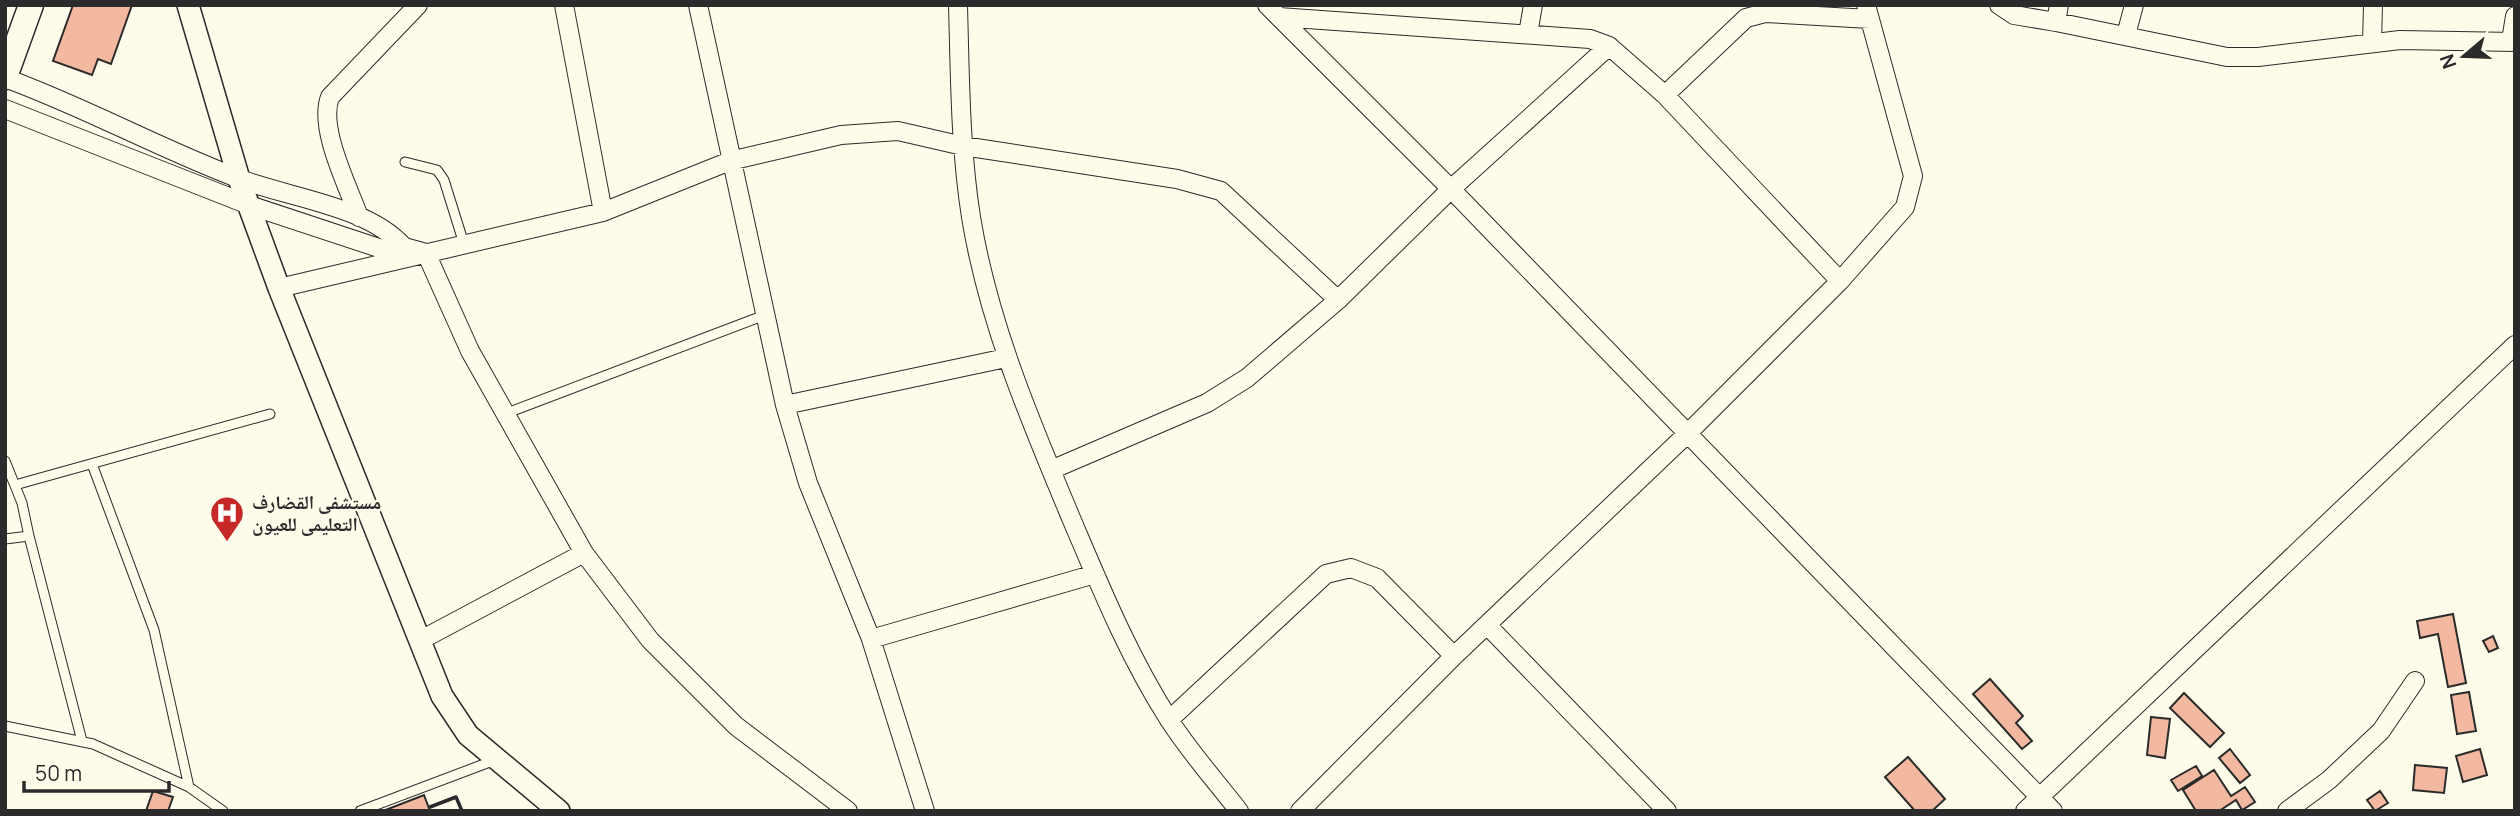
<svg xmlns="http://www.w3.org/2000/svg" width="2520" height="816" font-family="Manrope,'Noto Naskh Arabic',sans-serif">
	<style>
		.building { fill: #f2b8a0; stroke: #2b2b2b; stroke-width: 2 }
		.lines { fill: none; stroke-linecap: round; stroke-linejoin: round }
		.service-casing { stroke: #2b2b2b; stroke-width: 11 }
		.minor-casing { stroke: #2b2b2b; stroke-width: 20 }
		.tertiary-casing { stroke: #2b2b2b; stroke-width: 24 }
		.secondary-casing { stroke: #2b2b2b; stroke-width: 27 }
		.service { stroke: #fdfbea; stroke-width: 9 }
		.minor { stroke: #fdfbea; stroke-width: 18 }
		.tertiary { stroke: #fdfbea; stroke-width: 21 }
		.secondary { stroke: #fdfbea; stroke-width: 24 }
		.wall { stroke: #2b2b2b; stroke-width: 3.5 }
		.labels { text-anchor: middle; stroke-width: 5; stroke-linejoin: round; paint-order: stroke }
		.poi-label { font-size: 19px; font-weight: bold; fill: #2b2b2b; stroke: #fdfbea; text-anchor: start }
	</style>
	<rect width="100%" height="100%" fill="#fdfbea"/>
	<path class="building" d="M 73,5 L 132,5 L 111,64 L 98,59 L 92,75 L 53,61 Z
		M 2453,614 L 2466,683 L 2448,687 L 2438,634 L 2420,638 L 2417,621 Z
		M 2493,636 L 2498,648 L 2489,652 L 2483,641 Z
		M 1990,679 L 2023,716 L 2016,723 L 2032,741 L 2022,749 L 1973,694 Z
		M 2469,692 L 2476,731 L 2457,734 L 2451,695 Z
		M 2184,693 L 2224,733 L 2210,747 L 2170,708 Z
		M 2151,717 L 2170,719 L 2165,758 L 2147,755 Z
		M 2230,749 L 2250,775 L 2240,783 L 2219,758 Z
		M 2480,749 L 2487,775 L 2463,782 L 2456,756 Z
		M 1908,757 L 1945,799 L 1932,811 L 1915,811 L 1885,777 Z
		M 2415,765 L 2447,768 L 2444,793 L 2413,790 Z
		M 2196,766 L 2202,776 L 2178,791 L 2171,780 Z
		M 2214,770 L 2231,796 L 2245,787 L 2255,802 L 2242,810 L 2236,800 L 2219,811 L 2196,811 L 2183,790 Z
		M 153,791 L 173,797 L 168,811 L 146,811 Z
		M 2380,791 L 2388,803 L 2375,811 L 2367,800 Z
		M 424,795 L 430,811 L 383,811 Z"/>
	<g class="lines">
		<g class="service-casing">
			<path id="service" d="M 405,162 L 437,170 L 444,180 L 464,244
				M 507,413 L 765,315
				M 5,461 L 22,503 L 29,536
				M 92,464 L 154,630 L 189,787
				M 15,485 L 270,414
				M 5,539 L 29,536 L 82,741
				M 5,726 L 93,744 L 189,787 L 223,811
				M 360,811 L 495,760"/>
		</g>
		<g class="minor-casing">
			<path id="minor" d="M 564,5 L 603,212
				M 698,5 L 785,405 L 808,483 L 871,639 L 925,811
				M 958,5 C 960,76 960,147 971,217 C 988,322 1030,420 1071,518 C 1100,586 1128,655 1168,718 C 1188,750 1215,780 1239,811
				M 1267,5 L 1451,189 L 2053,811
				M 1999,5 L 2014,15 L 2056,22
				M 2059,5 L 2056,22 L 2227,57 L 2258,57 L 2400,40 L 2515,42
				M 1279,17 L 1590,39 L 1609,46
				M 1528,34 L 1533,5
				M 2126,35 L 2134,5
				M 2511,41 L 2515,16
				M 2372,43 L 2373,5
				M 5,78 C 85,107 160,149 240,179 C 290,198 368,206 404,247
				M 1665,95 L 1746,18 L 1765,13 L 1870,19
				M 5,109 L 249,205 L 385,250 L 404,247 L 426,253 L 470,351 L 584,553 L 650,640 L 736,726 L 848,811
				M 359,217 C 348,186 318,128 330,97 L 418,5
				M 279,288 L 603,212 L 730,161 L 841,135 L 898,131 L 963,146 L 1177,179 L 1221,191 L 1338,300
				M 785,405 L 1006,358
				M 1051,470 L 1207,403 L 1247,378 L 1338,300 L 1451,189 L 1609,46 L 1665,95 L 1840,281
				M 1487,625 L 1667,811
				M 871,639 L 1095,574
				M 419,641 L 584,553
				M 1169,720 L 1326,574 L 1351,568 L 1377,578 L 1454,656
				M 1300,811 L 1454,656 L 1687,434 L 1840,281 L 1905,207 L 1913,176 L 1866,5
				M 2025,811 L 2515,345
				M 2287,811 L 2329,780 L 2381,731 L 2415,681"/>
		</g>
		<g class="tertiary-casing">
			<path id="tertiary" d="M 188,5 L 239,179 L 279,288 L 442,696 L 468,735 L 559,811"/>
		</g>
		<g class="secondary-casing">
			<path id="secondary" d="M 5,77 L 31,5"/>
		</g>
		<use href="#service" class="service"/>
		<use href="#minor" class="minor"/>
		<use href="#tertiary" class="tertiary"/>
		<use href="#secondary" class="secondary"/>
		<path class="wall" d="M 430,807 L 456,797 L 462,811"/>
	</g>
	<defs>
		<g id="hospital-pin" transform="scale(1.75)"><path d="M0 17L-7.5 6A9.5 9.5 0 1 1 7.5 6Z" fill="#c62828" stroke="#fdfbea"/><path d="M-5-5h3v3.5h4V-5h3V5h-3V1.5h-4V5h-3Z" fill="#fff"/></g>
	</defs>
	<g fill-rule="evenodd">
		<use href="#hospital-pin" x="227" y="513"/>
	</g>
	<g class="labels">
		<g class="poi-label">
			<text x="252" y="509">مستشفى القضارف<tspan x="252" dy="22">التعليمى للعيون</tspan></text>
		</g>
	</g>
	<rect width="2520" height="816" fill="none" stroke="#2b2b2b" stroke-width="14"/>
	<g transform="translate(2464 56) rotate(251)" stroke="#fdfbea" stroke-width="5" paint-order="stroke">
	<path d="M0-5L12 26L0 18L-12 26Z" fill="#2b2b2b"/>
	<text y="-10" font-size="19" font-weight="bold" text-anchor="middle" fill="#2b2b2b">N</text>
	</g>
	<path d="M24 781v10h145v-10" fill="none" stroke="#2b2b2b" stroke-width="3.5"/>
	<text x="35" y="781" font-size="21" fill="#2b2b2b" stroke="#fdfbea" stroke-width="5" paint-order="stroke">50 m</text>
</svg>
